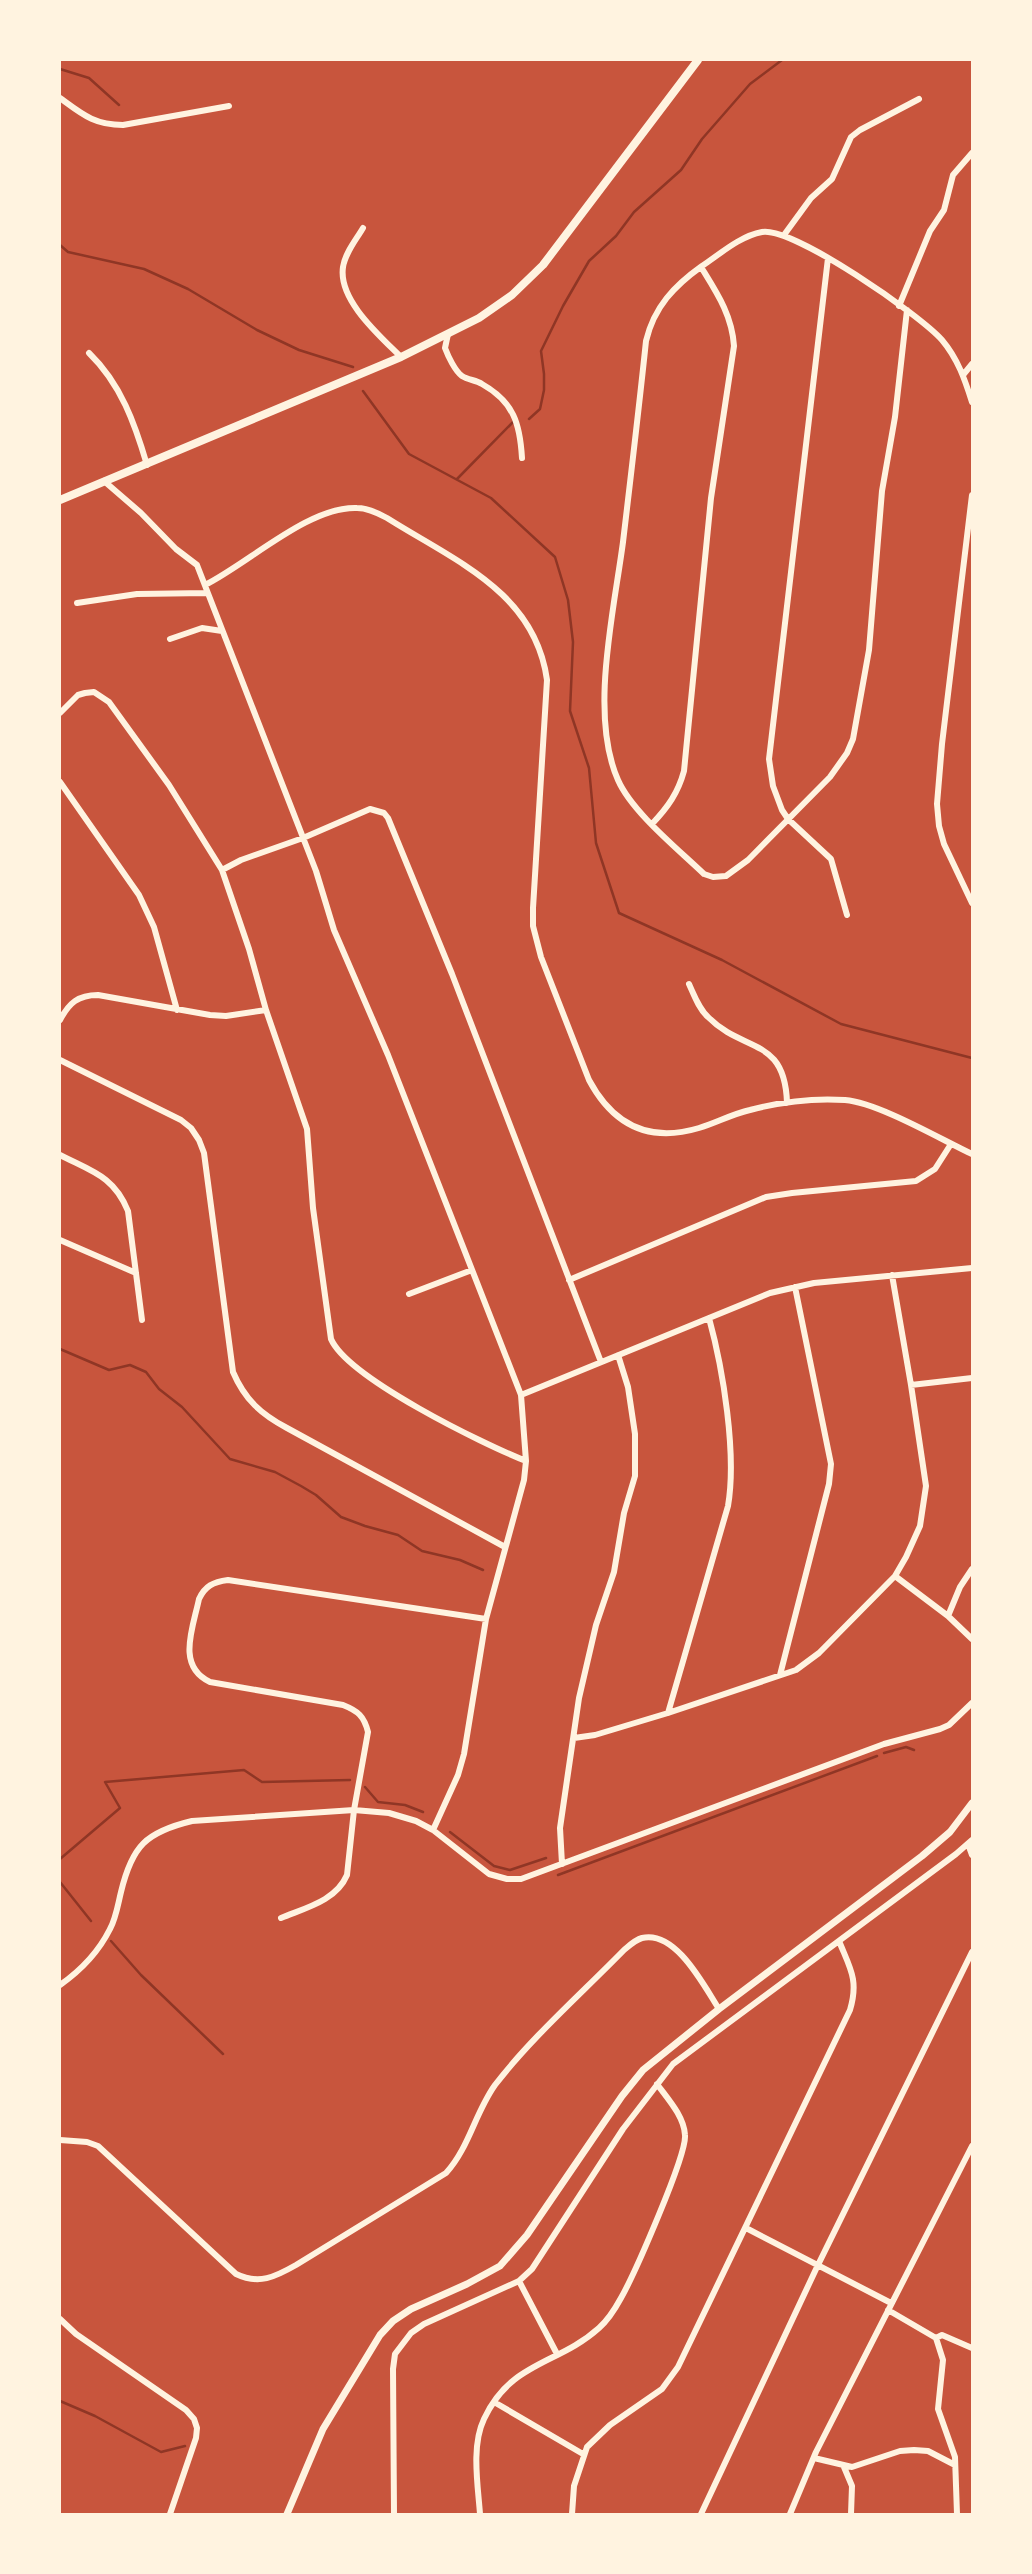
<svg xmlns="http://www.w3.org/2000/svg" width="1032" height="2574" font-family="Raleway,sans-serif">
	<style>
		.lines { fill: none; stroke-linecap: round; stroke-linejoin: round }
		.stream { stroke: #8f3625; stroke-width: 2.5 }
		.minor { stroke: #fff3e0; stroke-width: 6 }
		.tertiary { stroke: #fff3e0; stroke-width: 7 }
		.secondary { stroke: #fff3e0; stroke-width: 8 }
	</style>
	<rect width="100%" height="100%" fill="#c8553d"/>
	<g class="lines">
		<path class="stream" d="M 60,69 L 89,78 L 119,105
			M 60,245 L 68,252 L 144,269 L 188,289 L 257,330 L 299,350 L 353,367
			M 363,391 L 409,454 L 491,498 L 555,557 L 568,600 L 573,642 L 570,711 L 589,768 L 596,843 L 619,913 L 722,960 L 841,1024 L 972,1058
			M 529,419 L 540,409 L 544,390 L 544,374 L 541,351 L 563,306 L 589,261 L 616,236 L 634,212 L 681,170 L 702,139 L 750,84 L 782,60
			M 457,479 L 514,421
			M 60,1349 L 109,1370 L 130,1365 L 146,1372 L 159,1389 L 182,1407 L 230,1459 L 275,1472 L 301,1486 L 316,1495 L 341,1517 L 365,1526 L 398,1535 L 422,1551 L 460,1560 L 483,1570
			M 884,1753 L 906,1747 L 914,1750
			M 365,1787 L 378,1802 L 405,1805 L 423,1812
			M 450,1832 L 494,1866 L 510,1870 L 546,1858
			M 60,1859 L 120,1808 L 105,1782 L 244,1770 L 262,1782 L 350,1780
			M 558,1875 L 877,1756
			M 60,1882 L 91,1921
			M 111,1941 L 141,1975 L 223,2054
			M 60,2401 L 95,2416 L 161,2452 L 185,2446"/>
		<path class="minor" d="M 60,98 C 82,114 94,125 123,125 L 229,106
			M 363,228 C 356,240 345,253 343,267 C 338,300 380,336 401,357
			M 784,235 L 811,198 L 832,179 L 851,137 L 860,130 L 919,99
			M 828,258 L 769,759 L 773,786 L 782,810 L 788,819 L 831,859 L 847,915
			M 899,306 L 930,231 L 944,210 L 953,175 L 972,153
			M 907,310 L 895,417 L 882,491 L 869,650 L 853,739 L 847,753 L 830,777 L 748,860 L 726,876 L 713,877 L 704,874 C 678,849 632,812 618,780 C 589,715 614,611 623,542 C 631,475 639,408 646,341 C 654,307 674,286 702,266 C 720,254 740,236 762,232 C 794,227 920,315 942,340 C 958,359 965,380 972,402
			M 448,334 L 445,348 C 448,356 455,371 462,376 C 468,380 476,380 482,384 C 514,402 520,424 522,458
			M 89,353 C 121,384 135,424 147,465
			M 963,375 L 972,364
			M 104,481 L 141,513 L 176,549 L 197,565 L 316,871 L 334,930 L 388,1055 L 521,1395 L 526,1461 L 524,1480 L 486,1619 L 464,1754 L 458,1775 L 433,1830
			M 972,495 L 942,744 L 937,804 L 939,826 L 944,844 L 972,903
			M 205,585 C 249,563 309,506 357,508 C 368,508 378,513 387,518 C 455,561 535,592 547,680 L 533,908 L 533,926 L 541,957 L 589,1080 C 613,1125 649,1143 699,1128 C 716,1123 732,1114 750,1110 C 780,1102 814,1098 845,1100 C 879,1103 940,1139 972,1154
			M 77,603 L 137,594 L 207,593
			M 170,639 L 202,628 L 222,631
			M 60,713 L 78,695 L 85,693 L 94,692 L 109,702 L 169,785 L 222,870 L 249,949 L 266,1010 L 307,1129 L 313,1208 L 331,1339 C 348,1378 483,1444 526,1461
			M 60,782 L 139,895 L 154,927 L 177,1010
			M 652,824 C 668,807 678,793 684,771 L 711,498 L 734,346 C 732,315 717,293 701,267
			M 222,870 L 241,860 L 303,838 L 370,809 L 384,813 L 388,818 L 452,974 L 601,1362
			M 689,984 C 694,995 699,1009 708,1017 C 743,1053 785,1036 787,1103
			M 60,1020 C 69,1003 78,995 98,995 L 210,1015 L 226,1016 L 266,1010
			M 60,1060 L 181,1120 L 191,1128 L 199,1140 L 204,1153 L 233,1372 C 245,1400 261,1414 287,1428 L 505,1547
			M 60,1155 C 91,1171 114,1176 128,1211 L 142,1320
			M 60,1240 L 136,1273
			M 569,1280 L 766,1197 L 792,1193 L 916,1181 L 935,1169 L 951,1144
			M 409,1294 L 472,1270
			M 911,1385 L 972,1378
			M 521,1395 L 770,1293 L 814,1283 L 972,1268
			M 895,1576 L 948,1616 L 972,1639
			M 948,1616 L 960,1587 L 972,1569
			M 780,1675 L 829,1484 L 831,1464 L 795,1287
			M 668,1713 L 728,1506 C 737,1454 723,1369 709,1318
			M 574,1738 L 595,1735 L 668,1713 L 796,1670 L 819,1653 L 895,1576 L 906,1557 L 920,1526 L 926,1486 L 911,1385 L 892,1275
			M 968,1844 L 972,1855
			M 562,1864 L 560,1828 L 579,1698 L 596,1625 L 614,1572 L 624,1513 L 635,1476 L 635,1434 L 628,1387 L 618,1355
			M 281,1918 C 305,1908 336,1901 347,1875 L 354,1810 L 368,1732 C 364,1716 358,1711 343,1705 L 210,1682 C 176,1666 193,1628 199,1599 C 205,1586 213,1582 228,1580 L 486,1619
			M 60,1985 C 80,1971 99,1951 110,1929 C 116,1918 118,1904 121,1892 C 132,1846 146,1832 192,1821 L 354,1810 L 389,1813 L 416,1821 L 433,1830 L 489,1874 L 507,1879 L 521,1879 L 884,1744 L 940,1729 L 949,1725 L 972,1703
			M 60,2140 L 87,2142 L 98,2146 L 236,2274 C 259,2285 275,2277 296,2265 L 446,2173 C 469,2148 475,2113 495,2085 C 531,2038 582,1993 624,1950 C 630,1945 635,1940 642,1938 C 676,1930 704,1986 719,2009
			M 746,2228 L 891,2303
			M 519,2281 L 557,2354
			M 888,2310 L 936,2338 L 942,2335 L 972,2348
			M 60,2319 L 76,2334 L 186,2410 L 194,2419 L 197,2428 L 196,2438 L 170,2514
			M 936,2338 L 943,2360 L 938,2409 L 955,2457 L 957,2514
			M 494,2402 L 583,2454
			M 814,2458 L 852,2467 L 900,2451 L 914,2450 L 928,2451 L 955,2465
			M 844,2467 L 852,2486 L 851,2514
			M 394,2514 L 393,2369 L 395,2354 L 411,2333 L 424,2324 L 519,2281 L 532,2269 L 623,2129 L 673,2064 L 956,1854 L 972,1840
			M 480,2514 C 478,2486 471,2446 484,2419 C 511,2361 558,2365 599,2328 C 608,2320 615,2309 621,2298 C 634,2275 687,2155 685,2135 C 684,2116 667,2098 657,2084
			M 572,2514 L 574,2486 L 587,2447 L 610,2425 L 662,2389 L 678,2367 L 850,2010 C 859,1980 850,1968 839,1941
			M 701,2514 L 817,2267 L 972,1952
			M 790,2514 L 816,2452 L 972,2146"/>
		<path class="tertiary" d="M 287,2514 L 323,2429 L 380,2335 L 393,2321 L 411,2309 L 467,2284 L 500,2266 L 527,2235 L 622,2096 L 643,2070 L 719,2009 L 922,1856 L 950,1832 L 972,1803"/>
		<path class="secondary" d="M 60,500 L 401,357 L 479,318 L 512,295 L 543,265 L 698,60"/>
	</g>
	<rect width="1032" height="2574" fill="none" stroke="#fff3e0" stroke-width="122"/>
</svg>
